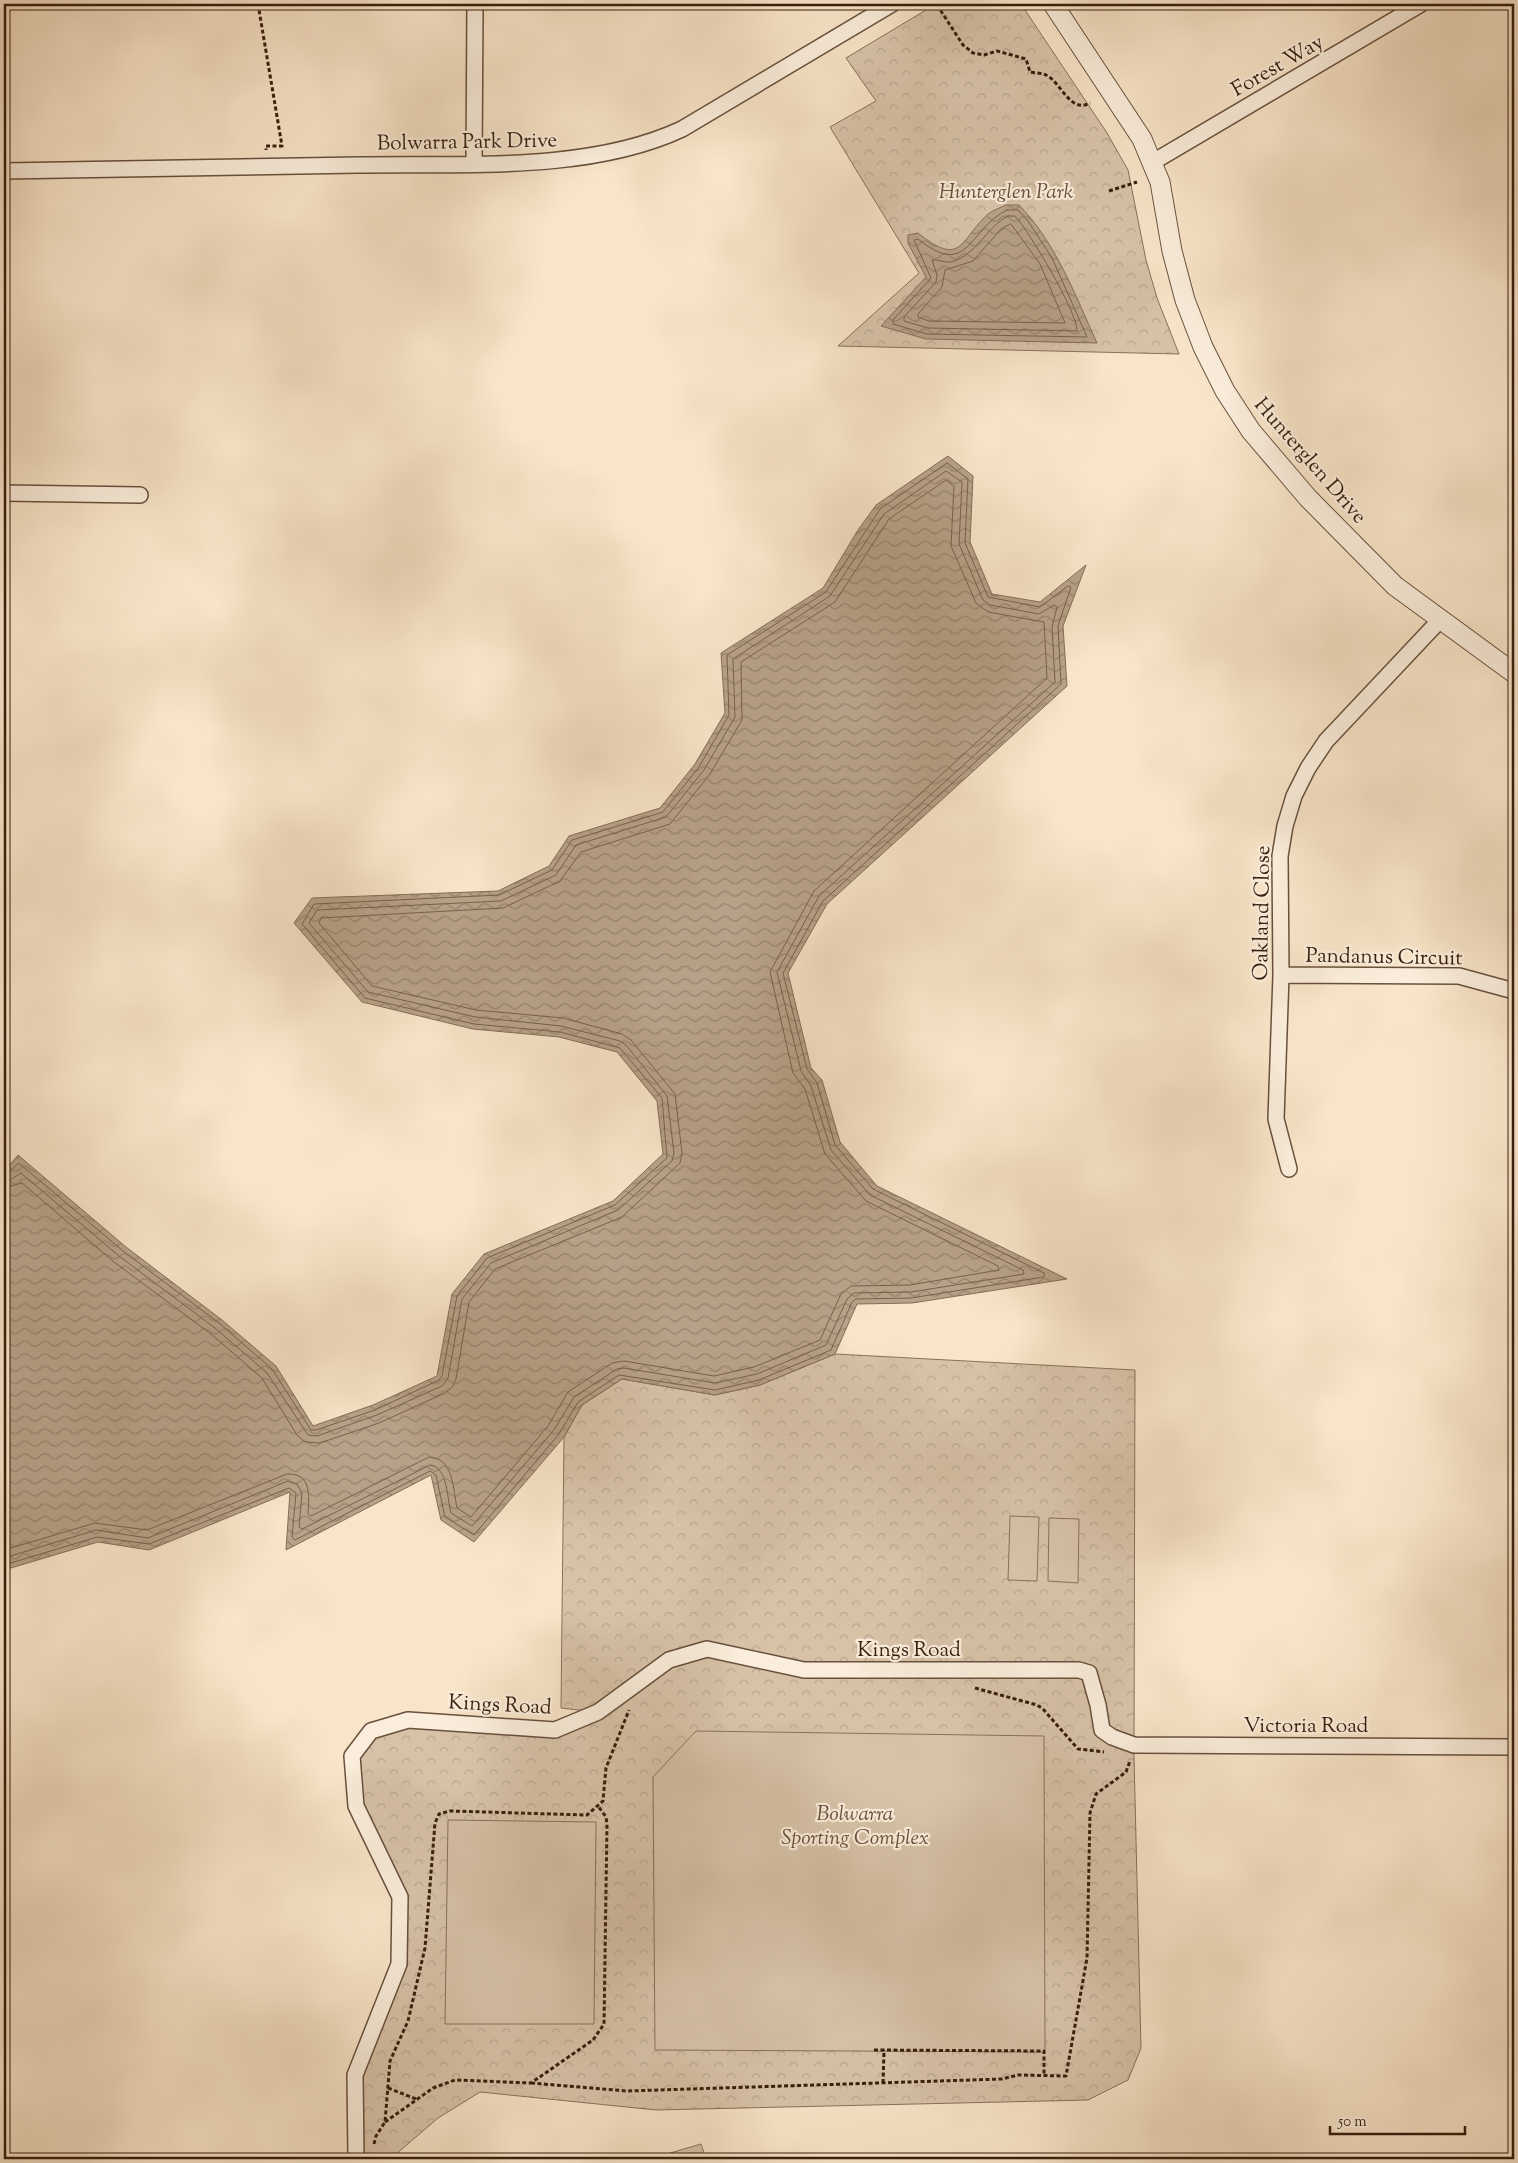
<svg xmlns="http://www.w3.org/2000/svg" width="1518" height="2163" font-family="'Sorts Mill Goudy',serif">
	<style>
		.park { fill: url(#park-crowns); stroke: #88705a }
		.pitch { fill: #d7c2a8; stroke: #88705a }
		.water { fill: url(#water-waves); stroke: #846d57 }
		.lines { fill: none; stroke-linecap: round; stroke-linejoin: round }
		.shore { stroke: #78604a; stroke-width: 1 }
		.minor-casing { stroke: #68503c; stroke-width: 18 }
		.tertiary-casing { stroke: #68503c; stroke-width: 21 }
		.path { stroke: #381e0d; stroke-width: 3; stroke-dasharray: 4 2.5; stroke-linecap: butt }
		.minor { stroke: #faeddb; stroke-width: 15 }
		.tertiary { stroke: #faeddb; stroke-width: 19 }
		.labels { text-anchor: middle; stroke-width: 4.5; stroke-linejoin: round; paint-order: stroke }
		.street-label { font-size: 21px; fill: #381e0d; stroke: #faeddb }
		.park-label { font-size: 21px; font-style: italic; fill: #684f3c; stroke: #faeddb }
	</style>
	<defs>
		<pattern id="park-crowns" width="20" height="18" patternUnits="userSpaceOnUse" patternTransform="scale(1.25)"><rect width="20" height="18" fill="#d7c2a8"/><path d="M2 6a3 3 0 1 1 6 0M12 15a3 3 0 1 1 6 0" fill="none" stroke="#b9a68f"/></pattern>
		<pattern id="water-waves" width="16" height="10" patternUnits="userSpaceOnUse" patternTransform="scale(1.25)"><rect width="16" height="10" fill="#b7a188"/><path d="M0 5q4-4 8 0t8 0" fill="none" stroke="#96836e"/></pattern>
	</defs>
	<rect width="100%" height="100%" fill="#f8e4c8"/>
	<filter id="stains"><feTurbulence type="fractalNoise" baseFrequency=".004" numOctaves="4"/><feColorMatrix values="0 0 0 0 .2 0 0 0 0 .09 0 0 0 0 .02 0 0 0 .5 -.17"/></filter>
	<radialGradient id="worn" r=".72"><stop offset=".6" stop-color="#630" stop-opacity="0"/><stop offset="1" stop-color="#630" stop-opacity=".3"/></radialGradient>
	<path class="park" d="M 936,4 L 1021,4 L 1107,133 L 1128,170 L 1146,260 L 1157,298 L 1179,354 L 838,346 L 919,273 L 830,127 L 876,101 L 846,58 Z
		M 835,1354 L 1135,1370 L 1134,1756 L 1141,2048 L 1128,2080 L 1088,2100 L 656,2110 L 480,2092 L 438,2118 L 395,2155 L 356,2156 L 355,2075 L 399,1964 L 400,1897 L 356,1806 L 352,1756 L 371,1731 L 408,1720 L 555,1730 L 596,1712 L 561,1708 L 564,1437 L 582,1405 L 622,1379 L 715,1395 L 760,1385 Z
		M 701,2144 L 706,2159 L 668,2159 L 667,2154 Z"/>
	<path class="pitch" d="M 1010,1516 L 1039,1517 L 1037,1581 L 1008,1580 Z
		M 1049,1518 L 1079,1519 L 1078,1583 L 1048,1581 Z
		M 696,1731 L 1044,1736 L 1045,2052 L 655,2050 L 653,1777 Z
		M 448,1820 L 596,1822 L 594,2024 L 445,2024 Z"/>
	<path class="water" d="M 1006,205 L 1019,205 C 1056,243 1075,295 1097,343 L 926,339 L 881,326 L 926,277 L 908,243 L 908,235 L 918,233 C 962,268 959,241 988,214 C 993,210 1000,208 1006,205 Z
		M 948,456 L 973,476 L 970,542 L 992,594 L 1040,602 L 1086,565 L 1063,626 L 1067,686 L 827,904 L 788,973 L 811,1068 L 822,1080 L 840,1142 L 877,1186 L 1067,1279 L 912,1303 L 857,1304 L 835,1354 L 760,1385 L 715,1395 L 622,1379 L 582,1405 L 564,1437 L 474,1542 L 441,1520 L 431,1475 L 286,1550 L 290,1492 L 149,1550 L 98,1542 L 4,1570 L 4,1172 L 18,1155 L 126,1247 L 222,1320 L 276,1366 L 313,1426 L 373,1405 L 437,1376 L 452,1294 L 484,1254 L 613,1201 L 663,1154 L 657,1101 L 617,1052 L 559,1037 L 473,1029 L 362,1002 L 294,923 L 312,898 L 498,891 L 549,866 L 569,836 L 660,808 L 695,764 L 725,713 L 721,653 L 823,588 L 858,530 L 876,505 Z"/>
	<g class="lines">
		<path class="shore" d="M 1007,210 L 1018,210 L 1028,221 L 1052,258 L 1087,337 L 927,334 L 893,324 L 893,320 L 931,278 L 914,240 L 918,239 C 969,280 968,229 1007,210 Z
			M 1008,216 L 1015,216 C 1029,231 1078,313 1077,331 L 928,328 L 904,321 L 904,317 L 936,282 L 937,275 L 932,260 C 938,259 944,263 951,262 C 977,255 985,228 1008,216 Z
			M 1011,224 L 1040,264 L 1065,323 L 929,321 L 918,317 L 918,314 L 942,287 L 945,270 L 973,261 L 1001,229 Z
			M 4,1174 L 9,1173 L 17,1164 L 20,1164 L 123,1251 L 219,1323 L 272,1369 L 311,1430 L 316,1430 L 375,1410 L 439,1380 L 442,1376 L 457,1296 L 487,1258 L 615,1205 L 667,1158 L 662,1098 L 620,1048 L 560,1032 L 474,1024 L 365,998 L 302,924 L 314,904 L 499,895 L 552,870 L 572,840 L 663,812 L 699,767 L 729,715 L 727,655 L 826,592 L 880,509 L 947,463 L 968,479 L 965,543 L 988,597 L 1040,607 L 1068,586 L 1071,587 L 1058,626 L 1061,684 L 823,901 L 783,973 L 807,1069 L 817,1083 L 835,1145 L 873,1189 L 1044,1273 L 1044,1277 L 911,1298 L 856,1299 L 852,1302 L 831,1350 L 759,1380 L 715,1390 L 619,1375 L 578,1402 L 559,1434 L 474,1535 L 445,1517 L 436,1475 L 430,1471 L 295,1540 L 292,1537 L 296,1493 L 289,1488 L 149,1544 L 97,1537 L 4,1565
			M 4,1181 L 10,1180 L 21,1173 L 119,1256 L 215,1328 L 267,1373 L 308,1435 L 317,1436 L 377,1415 L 442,1386 L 448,1378 L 462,1299 L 491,1263 L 618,1210 L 672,1161 L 674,1153 L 667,1096 L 626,1045 L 620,1041 L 561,1026 L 475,1017 L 368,992 L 309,923 L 317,910 L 501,901 L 556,875 L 576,845 L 666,817 L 704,770 L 735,717 L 733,659 L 830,596 L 884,514 L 946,471 L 962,482 L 959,544 L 983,600 L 990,605 L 1039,614 L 1054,605 L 1057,607 L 1052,627 L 1055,682 L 819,896 L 777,972 L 801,1071 L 811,1086 L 831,1150 L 870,1195 L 1023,1270 L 1024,1274 L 911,1292 L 854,1293 L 847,1299 L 826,1345 L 757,1374 L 715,1383 L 624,1368 L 617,1369 L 574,1397 L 554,1430 L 472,1526 L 451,1513 C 447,1499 448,1467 430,1465 L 302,1529 L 299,1527 L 302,1493 L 297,1484 L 288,1481 L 148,1538 L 96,1530 L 4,1558
			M 4,1188 L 22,1183 L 114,1262 L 211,1334 L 262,1378 L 297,1435 L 305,1442 L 320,1443 L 379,1423 L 445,1393 L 453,1386 L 456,1379 L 469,1302 L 495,1269 L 622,1217 L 680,1163 L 682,1153 L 675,1094 L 631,1040 L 622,1034 L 563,1018 L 476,1010 L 372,986 L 319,923 L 321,918 L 503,908 L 560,881 L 581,852 L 670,824 L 710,774 L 742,720 L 741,662 L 835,602 L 889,519 L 946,480 L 954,486 L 951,546 L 976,603 L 988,612 L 1044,622 L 1047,678 L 814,891 L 770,972 L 793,1073 L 805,1089 L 825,1154 L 866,1201 L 998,1266 L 999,1270 L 910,1285 L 851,1286 L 841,1294 L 820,1340 L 754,1367 L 714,1376 L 624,1361 L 612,1363 L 568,1392 L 548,1426 L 471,1517 L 457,1508 C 453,1490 454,1458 429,1457 L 311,1516 L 308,1514 C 309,1496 312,1473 287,1474 L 147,1530 L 95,1523 L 4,1550"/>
		<g class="minor-casing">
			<path id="minor" d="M 1153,162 L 1421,4
				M 474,163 L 475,4
				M 4,171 C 122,169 240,167 359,165 C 461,163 588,173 682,129 L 892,4
				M 4,493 L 140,495
				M 1281,975 L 1459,976 L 1514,991
				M 1289,1169 L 1276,1119 L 1281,975 L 1280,856 L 1285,826 L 1294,796 L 1308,768 L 1326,741 L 1440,620
				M 356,2159 L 355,2075 L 399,1964 L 400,1897 L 356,1806 L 352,1756 L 371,1731 L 408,1720 L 555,1730 L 598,1712 L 669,1660 L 707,1649 L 804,1670 L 1079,1670 L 1089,1673 L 1098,1705 L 1102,1730 L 1112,1737 L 1134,1745 L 1514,1747"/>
		</g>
		<g class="tertiary-casing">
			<path id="tertiary" d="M 1053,4 L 1142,139 L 1160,182 L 1172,251 L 1185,300 L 1203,347 L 1225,391 L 1251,431 L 1308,498 L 1395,586 L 1514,673"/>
		</g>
		<path class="path" d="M 258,4 L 282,146 L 266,146 L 266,150
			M 937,5 L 963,45 L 973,53 L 984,55 L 997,51 L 1026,59 L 1030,72 C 1035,73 1041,73 1046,75 C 1061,82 1070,114 1090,103
			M 1109,191 L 1137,182
			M 975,1688 L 1037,1705 L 1043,1709 L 1078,1749 L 1104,1752
			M 874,2050 L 1044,2051 L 1044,2075
			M 531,2083 L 627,2091 L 1002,2079 L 1018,2075 L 1066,2076 L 1087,1958 L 1090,1813 L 1096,1794 L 1126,1772 L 1130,1761
			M 883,2083 L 884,2050
			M 388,2088 L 416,2099
			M 385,2122 L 433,2088 L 455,2080 L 531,2083 L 593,2040 L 604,2024 L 607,1824 L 606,1817 L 598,1806
			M 374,2144 L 376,2136 L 385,2122 L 390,2061 L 408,2021 L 425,1948 L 435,1823 L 439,1814 L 450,1811 L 587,1815 L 603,1801 L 606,1768 L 629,1710"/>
		<use href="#minor" class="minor"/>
		<use href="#tertiary" class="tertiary"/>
	</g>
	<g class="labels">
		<g class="street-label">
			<text transform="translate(1277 65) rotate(-30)" y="7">Forest Way</text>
			<text transform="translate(467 141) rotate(-1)" y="7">Bolwarra Park Drive</text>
			<text transform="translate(1311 460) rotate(49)" y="7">Hunterglen Drive</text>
			<text transform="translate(1261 913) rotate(-89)" y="7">Oakland Close</text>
			<text transform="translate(1384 956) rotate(1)" y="7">Pandanus Circuit</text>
			<text x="909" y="1656">Kings Road</text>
			<text transform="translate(500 1704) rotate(3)" y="7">Kings Road</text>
			<text x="1306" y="1732">Victoria Road</text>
		</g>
		<g class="park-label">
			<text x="1006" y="198">Hunterglen Park</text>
			<text x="855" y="1820">Bolwarra<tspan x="855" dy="24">Sporting Complex</tspan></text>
		</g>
	</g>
	<rect width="1518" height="2163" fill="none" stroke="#f8e4c8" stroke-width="20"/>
	<rect x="5" y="5" width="1508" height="2153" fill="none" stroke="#381e0d" stroke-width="2.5"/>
	<rect x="10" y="10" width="1498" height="2143" fill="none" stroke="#381e0d"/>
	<path d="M1330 2126v8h135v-8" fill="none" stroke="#381e0d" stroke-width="2.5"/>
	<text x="1338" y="2126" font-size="15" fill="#381e0d" stroke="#faeddb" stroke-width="4" paint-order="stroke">50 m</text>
	<rect width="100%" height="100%" filter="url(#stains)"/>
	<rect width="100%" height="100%" fill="url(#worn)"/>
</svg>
